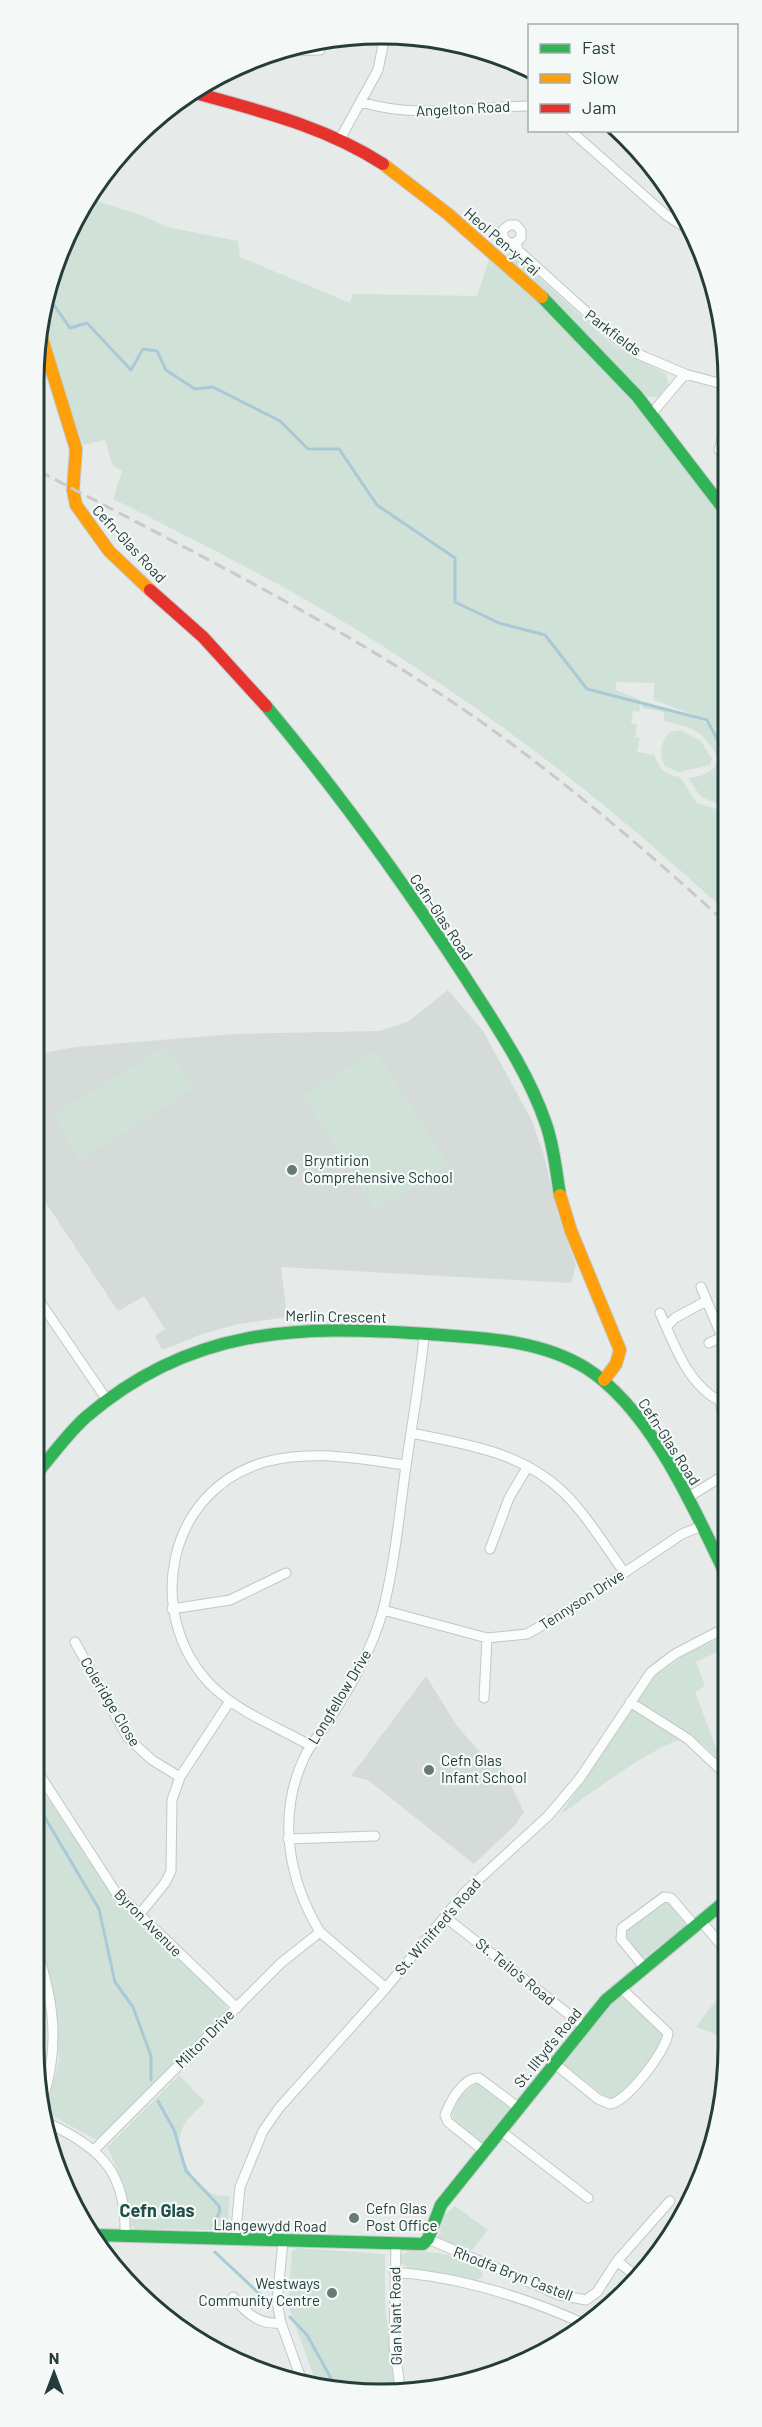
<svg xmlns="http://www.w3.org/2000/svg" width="762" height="2427" font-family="Barlow,sans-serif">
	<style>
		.built { fill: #d4dbd9 }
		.green { fill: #d0e2d8 }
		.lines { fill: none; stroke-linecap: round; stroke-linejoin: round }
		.stream { stroke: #aac9d6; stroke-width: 3 }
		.street-casing { stroke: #c3c7c6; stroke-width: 11 }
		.fast-casing { stroke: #c2c8c6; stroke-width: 14 }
		.slow-casing { stroke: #c2c8c6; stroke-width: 14 }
		.jam-casing { stroke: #c2c8c6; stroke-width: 14 }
		.street { stroke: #fbfcfc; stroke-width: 9 }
		.fast { stroke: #30b455; stroke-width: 12 }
		.slow { stroke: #ff9f0a; stroke-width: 12 }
		.jam { stroke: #e5322d; stroke-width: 12 }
		.rail { stroke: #c7cbca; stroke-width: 3; stroke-dasharray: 12 6; stroke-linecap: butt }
		.poi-dot { fill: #687a77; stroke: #f4f9f7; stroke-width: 2 }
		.labels { text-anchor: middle; stroke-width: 4.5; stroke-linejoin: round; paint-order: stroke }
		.street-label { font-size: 15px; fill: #243d3a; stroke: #f4f9f7 }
		.poi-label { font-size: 15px; fill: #243d3a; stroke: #f4f9f7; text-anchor: start }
		.quarter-label { font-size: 18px; font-weight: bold; fill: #214e49; stroke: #f4f9f7 }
		.rim { fill: none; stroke: #243d3a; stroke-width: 3 }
	</style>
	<rect width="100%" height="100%" fill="#e6eae9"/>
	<path class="built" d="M 448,990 L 483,1031 L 531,1119 L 543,1152 L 558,1215 L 576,1265 L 571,1283 L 281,1267 L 287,1317 L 238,1324 L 202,1334 L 162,1350 L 155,1336 L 165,1329 L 144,1296 L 118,1311 L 36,1188 L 37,1054 L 76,1047 L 233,1034 L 380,1031 L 409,1021 Z
		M 426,1676 L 457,1726 L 480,1752 L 493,1763 L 500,1763 L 524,1812 L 516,1824 L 474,1864 L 368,1780 L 351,1776 Z"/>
	<path class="green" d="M 87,198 L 141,215 L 167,227 L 238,241 L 240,257 L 350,303 L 353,294 L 477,296 L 490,256 L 559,320 L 624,388 L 676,453 L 726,522 L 725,807 L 701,797 L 688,778 C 703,776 713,773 719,759 C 702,731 698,729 664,721 L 664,712 L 642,708 L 643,701 L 707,723 L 707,720 L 654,700 L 654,683 L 616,682 L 616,690 L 641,700 L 639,712 L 633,711 L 631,723 L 637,724 L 635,737 L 640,738 L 637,752 L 654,755 C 660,769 664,775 680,777 L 697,803 L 725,812 L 725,911 C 620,813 506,724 384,647 C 298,592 205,545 113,499 L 122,471 L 113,466 L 105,440 L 83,445 L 59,381 L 40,313 Z
		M 510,251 L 614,346 L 666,374 L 669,387 L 661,397 L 647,397 L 507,256 Z
		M 681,730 L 701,741 L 712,759 L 710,765 L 679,772 L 665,766 C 658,754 661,742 670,732 Z
		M 166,1046 L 194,1088 L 80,1160 L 53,1115 Z
		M 375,1050 L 448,1165 L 376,1211 L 303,1096 Z
		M 723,1637 L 723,1649 L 696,1662 L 705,1686 L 695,1692 L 723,1766 C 713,1754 704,1740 687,1739 C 663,1738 583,1799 560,1815 L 650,1680 L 686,1654 Z
		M 34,1779 L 97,1868 L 224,2000 L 226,2010 L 99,2139 L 93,2138 L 47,2113 L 46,2109 L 59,2060 L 55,2012 L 43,1958 L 33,1932 Z
		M 668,1901 L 686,1920 L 685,1926 L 643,1959 L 625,1934 L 627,1928 L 661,1902 Z
		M 617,1996 L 623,1996 L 662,2032 L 663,2043 L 622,2095 L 610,2100 L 566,2067 L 564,2062 Z
		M 716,2000 L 722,2005 L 722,2029 L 717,2035 L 696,2027 Z
		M 179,2075 L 205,2102 C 197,2111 184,2120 181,2132 C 175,2153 193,2183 211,2193 C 216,2196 224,2196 230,2196 L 227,2230 L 136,2229 L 131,2226 C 129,2198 120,2172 107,2147 Z
		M 476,2083 L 510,2107 L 484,2143 L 480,2143 L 454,2121 L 452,2112 L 461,2095 Z
		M 455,2206 L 488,2230 L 472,2250 L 445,2244 L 438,2239 L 443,2216 Z
		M 297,2248 L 385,2254 L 385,2305 L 395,2387 L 336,2391 L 317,2385 L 288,2305 L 292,2251 Z
		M 410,2250 C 432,2253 470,2253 483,2274 L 481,2278 L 474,2280 L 409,2268 L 402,2264 L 400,2256 Z"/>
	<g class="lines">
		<path class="stream" d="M 44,302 L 54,305 L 70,328 L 87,323 L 131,370 L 143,349 L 157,351 L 166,370 L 195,389 L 213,387 L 280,421 L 308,449 L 339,449 L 377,505 L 455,558 L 455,602 L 499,623 L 545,635 L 587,689 L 707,720 L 725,754
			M 34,1799 L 99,1909 L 115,1982 L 133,2007 L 151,2056 L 151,2080
			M 158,2101 L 174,2130 L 186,2171 L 219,2206 L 220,2211 L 213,2225
			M 215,2252 L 267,2301
			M 290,2317 L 307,2335 L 338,2391"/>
		<g class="street-casing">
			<path id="street" d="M 411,40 L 435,40
				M 285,51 L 320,50
				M 361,102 C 415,119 473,107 530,106
				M 570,130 L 666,215 L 694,233
				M 340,139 L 378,70 L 384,40
				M 515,243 L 508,243 L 503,237 L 503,230 L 509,225 L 516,225 L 521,231 L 521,238 L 515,243 L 519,251 L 613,336 L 638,354 L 685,374 L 653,412
				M 685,374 L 726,385
				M 719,450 L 726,424
				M 701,1287 L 722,1337 L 724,1336
				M 36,1296 L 107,1400
				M 660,1313 C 674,1344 688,1385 720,1401 L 724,1422
				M 666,1327 L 675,1318 L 706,1301
				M 709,1343 L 722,1337
				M 411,1433 C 465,1444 522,1452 563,1492 C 586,1514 605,1546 624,1572
				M 687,1498 L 721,1477
				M 490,1549 L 509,1498 L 528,1466
				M 172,1609 L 230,1600 L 286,1573
				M 383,1610 L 487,1638 L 527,1634 L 572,1608 L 682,1534 L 702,1526
				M 75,1642 L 128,1738 L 152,1760 L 180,1777
				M 484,1698 L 487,1638
				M 630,1702 L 688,1739 L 723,1772
				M 311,1746 C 278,1727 237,1712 210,1684 C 143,1613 167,1490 265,1462 C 311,1449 359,1459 406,1465
				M 34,1766 L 115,1891 L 237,2008
				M 288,1839 L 375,1836
				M 139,1915 L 165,1883 L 171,1871 L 172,1800 L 180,1777 L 230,1701
				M 445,1917 L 585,2027
				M 700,1920 L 723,1947
				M 33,1940 C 53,1993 61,2044 43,2098
				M 644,1967 L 621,1939 L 622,1928 L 664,1897 L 671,1898 L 694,1925
				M 386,1988 L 320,1932 C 288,1879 277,1816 304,1758 C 310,1744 321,1733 329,1720 C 351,1686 372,1650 383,1610 C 395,1563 399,1515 406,1466 C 412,1423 420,1380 424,1336
				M 555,2064 L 598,2099 L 610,2104 C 627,2102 667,2050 668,2033 L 620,1987
				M 48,2123 C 103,2149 127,2174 125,2237
				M 501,2131 L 588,2198
				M 94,2150 L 281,1963 L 320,1932
				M 484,2151 L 448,2122 L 445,2115 C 450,2102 463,2077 479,2078 L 519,2108
				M 428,2239 L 559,2295 L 586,2300 L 597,2292 L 617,2261 L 670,2201
				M 235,2240 L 240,2187 L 263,2131 L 279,2108 L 386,1988 L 465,1892 L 548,1816 L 580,1778 L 651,1672 L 675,1654 L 723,1629
				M 283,2241 L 277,2302 L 281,2323 L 302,2381
				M 396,2245 L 394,2345 L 400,2387
				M 617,2261 L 636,2276
				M 394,2272 C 462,2277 525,2297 587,2325
				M 233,2297 C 246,2313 259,2325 281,2323"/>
		</g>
		<g class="fast-casing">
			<path id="fast" d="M 542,297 L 637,396 L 726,512
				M 266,706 C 338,792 404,883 465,977 C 495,1024 528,1071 546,1124 C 554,1147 556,1171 560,1195
				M 35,1475 C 52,1456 67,1434 86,1417 C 191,1327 297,1325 428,1334 C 482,1338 539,1339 586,1368 C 649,1408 692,1504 723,1569
				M 94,2235 L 423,2244 L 428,2239 L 441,2205 L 606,2000 L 723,1903"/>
		</g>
		<g class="slow-casing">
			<path id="slow" d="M 383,164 L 448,214 L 542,297
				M 40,332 L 76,449 L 73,490 L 76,505 L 109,551 L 150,590
				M 560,1195 L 571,1231 L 620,1350 L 616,1364 L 604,1380"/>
		</g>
		<g class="jam-casing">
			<path id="jam" d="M 188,91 C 256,110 323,125 383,164
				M 150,590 L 203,637 L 266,706"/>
		</g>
		<use href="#street" class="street"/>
		<use href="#fast" class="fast"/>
		<use href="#slow" class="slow"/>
		<use href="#jam" class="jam"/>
		<path class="rail" d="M 39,471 C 179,545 322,615 454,703 C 550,768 639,844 725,922"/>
	</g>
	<g class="poi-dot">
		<circle cx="292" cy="1170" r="6"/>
		<circle cx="429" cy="1770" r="6"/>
		<circle cx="354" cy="2218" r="6"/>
		<circle cx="332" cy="2293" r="6"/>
	</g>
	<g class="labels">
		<g class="street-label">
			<text transform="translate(463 109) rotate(-3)" y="5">Angelton Road</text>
			<text transform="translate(502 242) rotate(41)" y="5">Heol Pen-y-Fai</text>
			<text transform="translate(613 333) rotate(37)" y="5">Parkfields</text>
			<text transform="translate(129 544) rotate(47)" y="5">Cefn-Glas Road</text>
			<text transform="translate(441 917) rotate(56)" y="5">Cefn-Glas Road</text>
			<text transform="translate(336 1317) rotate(1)" y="5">Merlin Crescent</text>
			<text transform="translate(669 1442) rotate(57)" y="5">Cefn-Glas Road</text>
			<text transform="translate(582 1600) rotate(-33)" y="5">Tennyson Drive</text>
			<text transform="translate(340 1697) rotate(-59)" y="5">Longfellow Drive</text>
			<text transform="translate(110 1702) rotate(59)" y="5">Coleridge Close</text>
			<text transform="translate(148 1923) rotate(45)" y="5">Byron Avenue</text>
			<text transform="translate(438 1927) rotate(-49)" y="5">St. Winifred's Road</text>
			<text transform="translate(515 1972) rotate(39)" y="5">St. Teilo's Road</text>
			<text transform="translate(205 2039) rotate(-45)" y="5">Milton Drive</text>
			<text transform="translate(548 2048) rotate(-51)" y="5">St. Illtyd's Road</text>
			<text transform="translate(270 2226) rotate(1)" y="5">Llangewydd Road</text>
			<text transform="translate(513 2274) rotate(21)" y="5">Rhodfa Bryn Castell</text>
			<text transform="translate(396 2316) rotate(-91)" y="5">Glan Nant Road</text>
		</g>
		<g class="poi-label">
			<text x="304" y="1166">Bryntirion<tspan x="304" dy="17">Comprehensive School</tspan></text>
			<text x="441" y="1766">Cefn Glas<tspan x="441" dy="17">Infant School</tspan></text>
			<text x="366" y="2214">Cefn Glas<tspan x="366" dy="17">Post Office</tspan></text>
			<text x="320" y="2289" text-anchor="end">Westways<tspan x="320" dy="17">Community Centre</tspan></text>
		</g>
		<g class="quarter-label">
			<text x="157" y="2217">Cefn Glas</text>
		</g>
	</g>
	<path d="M0 0H762V2427H0ZM381 44H381A337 337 0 0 1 718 381V2047A337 337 0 0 1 381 2384H381A337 337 0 0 1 44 2047V381A337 337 0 0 1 381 44Z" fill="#f4f9f7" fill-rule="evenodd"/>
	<path class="rim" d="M381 44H381A337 337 0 0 1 718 381V2047A337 337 0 0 1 381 2384H381A337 337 0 0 1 44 2047V381A337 337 0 0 1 381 44Z"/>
	<rect x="528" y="24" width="210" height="108" fill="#f4f9f7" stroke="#a1aeab" stroke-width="1.5"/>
	<rect x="540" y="44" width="30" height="9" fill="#30b455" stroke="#a1aeab" stroke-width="1.5"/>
	<text x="582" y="54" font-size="18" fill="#243d3a">Fast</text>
	<rect x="540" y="74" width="30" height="9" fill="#ff9f0a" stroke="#a1aeab" stroke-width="1.5"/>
	<text x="582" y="84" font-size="18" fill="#243d3a">Slow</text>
	<rect x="540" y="104" width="30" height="9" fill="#e5322d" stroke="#a1aeab" stroke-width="1.5"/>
	<text x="582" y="114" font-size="18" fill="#243d3a">Jam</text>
	<g transform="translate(54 2373)" stroke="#f4f9f7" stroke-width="4.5" paint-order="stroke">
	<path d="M0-4.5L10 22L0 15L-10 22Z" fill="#243d3a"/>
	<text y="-9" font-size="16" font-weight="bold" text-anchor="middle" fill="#243d3a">N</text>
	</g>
</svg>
